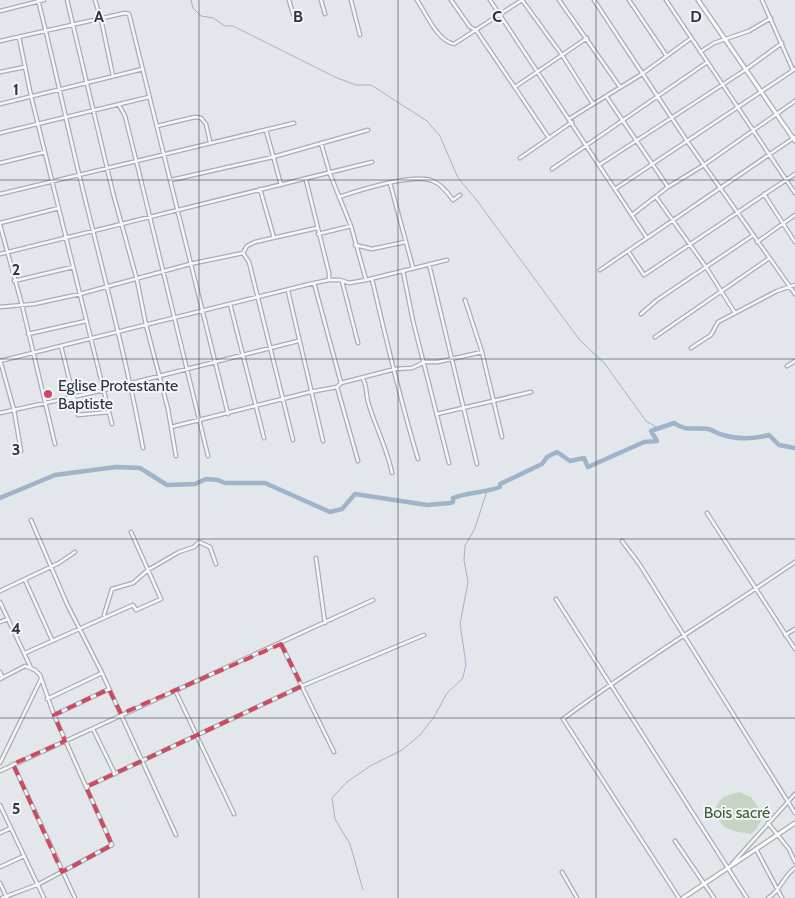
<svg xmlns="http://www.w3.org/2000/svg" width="795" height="898" font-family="Cabin,sans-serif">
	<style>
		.green { fill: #c8d5c4 }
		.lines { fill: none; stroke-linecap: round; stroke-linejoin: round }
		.stream { stroke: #9fb4ca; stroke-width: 1 }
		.river { stroke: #9fb4ca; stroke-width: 4.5 }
		.street-casing { stroke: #a8adb5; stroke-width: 5 }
		.secondary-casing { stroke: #a8adb5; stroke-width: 5.5 }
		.street { stroke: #f6f7f9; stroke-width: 2.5 }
		.secondary { stroke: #fff; stroke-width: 3 }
		.marked { fill: none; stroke: #cd4a60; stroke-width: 4; stroke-dasharray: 10 6; stroke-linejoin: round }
		.grid { fill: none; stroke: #2b3443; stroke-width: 1; stroke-opacity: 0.55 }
		.poi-dot { fill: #cd4a60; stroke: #f3f5f8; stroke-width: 2 }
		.labels { text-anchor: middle; stroke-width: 4; stroke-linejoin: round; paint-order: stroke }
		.poi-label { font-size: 16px; fill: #2b3443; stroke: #f3f5f8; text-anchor: start }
		.park-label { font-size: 16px; fill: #405e38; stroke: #f3f5f8 }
		.grid-label { font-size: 16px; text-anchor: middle; font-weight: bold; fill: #2b3443; stroke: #f3f5f8; stroke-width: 4; stroke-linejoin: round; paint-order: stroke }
	</style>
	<rect width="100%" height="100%" fill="#e3e6eb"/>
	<path class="green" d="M 739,792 L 751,797 L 764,816 L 755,831 L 751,834 C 730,830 724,832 714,812 C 719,798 724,795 739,792 Z"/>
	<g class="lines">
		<path class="stream" d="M 191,0 L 193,8 L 201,16 L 213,18 L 225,26 L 233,26 L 337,78 L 356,85 L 371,85 L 427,121 L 440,136 L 458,178 L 475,198 L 579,339 L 605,364 L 646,421 L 658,428
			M 363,890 L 350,844 L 335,819 L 332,798 L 347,782 L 370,766 L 402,750 L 420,735 L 434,717 L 447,693 L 463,678 L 466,664 L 460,624 L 468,582 L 464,560 L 465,546 L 475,528 L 487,491"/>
		<path class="river" d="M 0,498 L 55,475 L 116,467 L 140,468 L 167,485 L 195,484 L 206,479 L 218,480 L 225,483 L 265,483 L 330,512 L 342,509 L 355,494 L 427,505 L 450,503 L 453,502 L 453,498 C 468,492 484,493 500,487 L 500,484 L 542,464 L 547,457 L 557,452 L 570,461 L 584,458 L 588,467 L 644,442 L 657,441 L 651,431 L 674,423 C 686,432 695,427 708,429 C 713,430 718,434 723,435 C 739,440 754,439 769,435 L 779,445 L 795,448"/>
		<g class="street-casing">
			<path id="street" d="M 38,0 C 53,58 65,116 79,174 C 101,265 126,356 143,448
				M 67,0 L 113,193 L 137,280 L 146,325 L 168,409 L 176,456
				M 95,0 L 101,19 L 113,76
				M 289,0 L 293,14
				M 321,0 L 325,14
				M 351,0 L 360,35
				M 417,0 C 426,13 437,41 454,44 L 522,0
				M 451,0 L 470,27 L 476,30 L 549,138
				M 490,0 L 647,238
				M 522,0 L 562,55 L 593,104
				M 559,0 L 620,87
				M 594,0 L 687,141 L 795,294
				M 629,0 L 666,55
				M 666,0 L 795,193
				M 762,0 L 793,70
				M 0,11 L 44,0
				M 19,37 L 31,96 L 112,424
				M 0,41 L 125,13 L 129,14 L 228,414
				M 700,52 L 714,43 L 749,31 L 771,18
				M 0,72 L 25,67
				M 515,87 L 587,38
				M 606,96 L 668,187
				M 0,104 L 143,69
				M 119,105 L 125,116 L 136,160 L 208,456
				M 569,119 L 642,74 L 690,39
				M 157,126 L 195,117 L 201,118 L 206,124 L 210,142
				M 266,130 L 281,185
				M 0,133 L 149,97
				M 321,143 L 330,174 L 351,226 L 366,280
				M 520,158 L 572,122
				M 0,163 L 45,152
				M 599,165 L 745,70 L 782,43
				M 552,169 L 706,63
				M 171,180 L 273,157 L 368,130
				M 306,180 L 329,273 L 329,280
				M 390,183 L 413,268
				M 260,189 L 274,238
				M 615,189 L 795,69
				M 0,194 L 294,123
				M 764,194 L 795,242
				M 339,197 C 360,190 414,173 433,181 C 441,184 448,193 453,200 L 460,195
				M 656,197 L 706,267 L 735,313
				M 632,215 L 668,187 L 704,165 L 795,101
				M 0,223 L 59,208
				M 0,225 L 22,305 L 55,444
				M 318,234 L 351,226
				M 757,242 L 795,215
				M 355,245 L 372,249 L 405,242
				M 628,251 L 644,275 L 795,174
				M 243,253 L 249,262 L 293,440
				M 0,254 L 372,162
				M 429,264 L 477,464
				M 600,270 L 795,137
				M 403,271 L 413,321 L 449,463
				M 372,279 C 386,339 400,400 418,459
				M 14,281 L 73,267
				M 342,281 L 358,343
				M 314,283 L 341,383
				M 288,291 L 323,441
				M 465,300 L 482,352 L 502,437
				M 230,304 L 264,438
				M 0,307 L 34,304 L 80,294 L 190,264 L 243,253 L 247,246 L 255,242 L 317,228
				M 641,314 L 657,300 L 752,236
				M 28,334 L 86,321
				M 655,337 L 768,259
				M 61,346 L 78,415 L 109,412
				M 691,348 L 711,335 L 718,322 L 777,291 L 795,285
				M 0,360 L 14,410 L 21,451
				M 0,361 L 314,283 L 329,280 L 340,280 L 349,283 L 366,280 L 447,260
				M 787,366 L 795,361
				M 363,379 C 367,386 366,394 368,402 C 375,426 387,448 392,473
				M 337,387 L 358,461
				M 0,413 L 104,390 L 298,341
				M 437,414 L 531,392
				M 171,427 L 310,392 L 337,387 L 341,383 L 395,369 L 412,368 L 425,362 L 438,362 L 482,352
				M 707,513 L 795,649
				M 31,520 L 67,604 L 102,673 L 176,835
				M 622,541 L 640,565 L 795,813
				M 316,558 L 325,623
				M 25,580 L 52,640
				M 0,591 L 59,563 L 75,552
				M 556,599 L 747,898
				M 0,602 L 31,668
				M 104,615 L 112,589 L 133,583 L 148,570 L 179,552 L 194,547 L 199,542 L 210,547 L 216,564
				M 0,622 L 8,619
				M 785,635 L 795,629
				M 281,644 L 334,752
				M 25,653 L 133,605 L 136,610 L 161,599 L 131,532
				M 0,672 L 2,677
				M 0,679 L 25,666 L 35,670 L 40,675 L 54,715 L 112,845 L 39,884 L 2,898
				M 175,690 L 234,814
				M 47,699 L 102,673
				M 54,715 L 109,689
				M 93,729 L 115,774
				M 0,763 L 41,679
				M 13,764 L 75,898
				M 0,771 L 373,600
				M 86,787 L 302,686 L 424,635
				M 0,805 L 44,898
				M 768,823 L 789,849 L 795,862
				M 0,833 L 11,828
				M 675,841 L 714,898
				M 756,849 L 782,898
				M 732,864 L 795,794
				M 0,867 L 24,856
				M 562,872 L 577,898
				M 0,883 L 7,898
				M 679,898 L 563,719 C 637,663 718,615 795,562
				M 768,898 C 781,891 783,876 795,868"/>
		</g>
		<g class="secondary-casing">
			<path id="secondary" d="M 698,0 L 795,141
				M 683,898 L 795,823"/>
		</g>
		<use href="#street" class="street"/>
		<use href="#secondary" class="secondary"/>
	</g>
	<path class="marked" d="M 281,644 L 302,686 L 86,787 L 112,845 L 62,872 L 13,764 L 65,741 L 54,715 L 109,689 L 121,714 Z"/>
	<path class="grid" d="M 199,0 L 199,898M 398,0 L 398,898M 596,0 L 596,898M 0,180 L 795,180M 0,359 L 795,359M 0,539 L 795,539M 0,718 L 795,718"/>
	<circle class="poi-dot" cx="48" cy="394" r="5"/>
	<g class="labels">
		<g class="poi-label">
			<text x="58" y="391">Eglise Protestante<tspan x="58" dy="18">Baptiste</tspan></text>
		</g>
		<g class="park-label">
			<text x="737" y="818">Bois sacré</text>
		</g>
	</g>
	<g class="grid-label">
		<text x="99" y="22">A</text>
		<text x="298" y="22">B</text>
		<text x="497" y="22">C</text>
		<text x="696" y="22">D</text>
		<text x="16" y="95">1</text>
		<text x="16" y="275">2</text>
		<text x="16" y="455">3</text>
		<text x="16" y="634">4</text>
		<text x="16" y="814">5</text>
	</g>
</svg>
